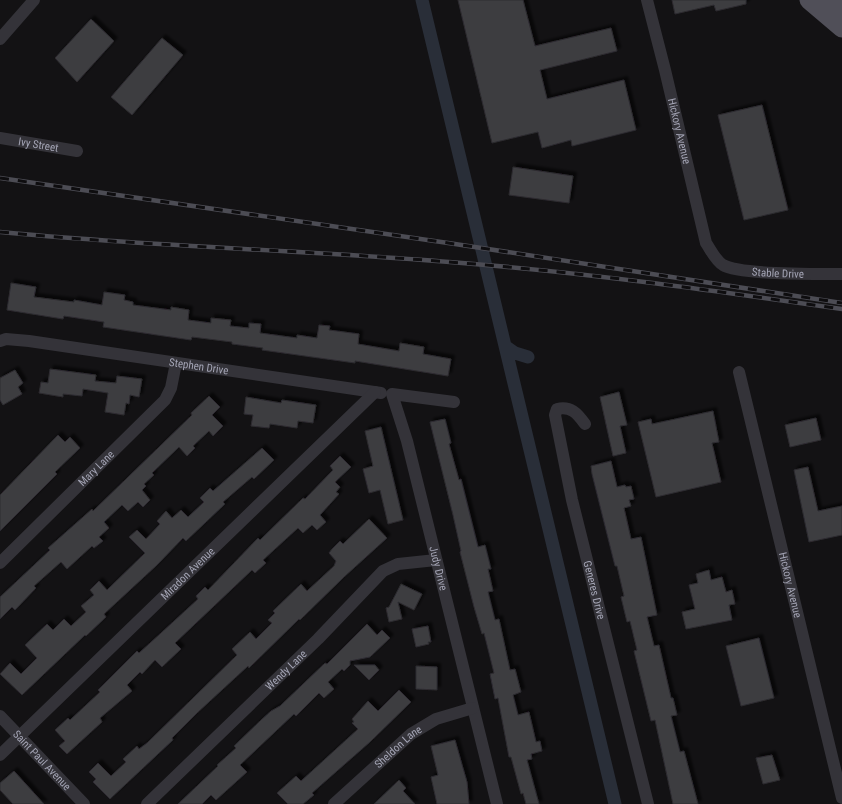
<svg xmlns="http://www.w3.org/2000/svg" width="842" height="804" font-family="'Roboto Condensed',sans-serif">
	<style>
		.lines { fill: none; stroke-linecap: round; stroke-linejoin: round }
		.canal { stroke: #292e38; stroke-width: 13 }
		.building { fill: #3d3c41; stroke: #2d2c30; filter: url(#shadow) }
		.street { stroke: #343339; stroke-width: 12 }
		.primary { stroke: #504f58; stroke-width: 19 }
		.rail-casing { stroke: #4c4c54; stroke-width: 4.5 }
		.rail { stroke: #0e0d0f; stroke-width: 3; stroke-dasharray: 9; stroke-linecap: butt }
		.labels { text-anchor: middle; stroke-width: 3; stroke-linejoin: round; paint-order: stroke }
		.street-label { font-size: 11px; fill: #a4a5b5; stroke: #0e0d0f }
	</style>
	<defs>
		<filter id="shadow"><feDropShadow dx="3.5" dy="-3.5" stdDeviation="1" flood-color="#0009"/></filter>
	</defs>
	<rect width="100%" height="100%" fill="#131214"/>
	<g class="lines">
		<path class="canal" d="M 422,0 L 615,804
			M 505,346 L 515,353 L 528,357"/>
	</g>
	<path class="building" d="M 458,0 L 523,0 L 535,46 L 611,28 L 617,51 L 540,70 L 547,99 L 624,80 L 636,130 L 572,146 L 571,140 L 542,148 L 538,132 L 492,143 Z
		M 672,0 L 746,0 L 746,4 L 716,11 L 714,5 L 675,14 Z
		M 91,19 L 114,41 L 77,82 L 55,58 Z
		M 162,38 L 183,55 L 132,115 L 111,97 Z
		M 762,105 L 788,210 L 744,220 L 718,115 Z
		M 513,167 L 573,176 L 569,203 L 509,195 Z
		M 11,283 L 36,287 L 34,297 L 74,302 L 74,300 L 102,305 L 104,292 L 125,295 L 124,300 L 133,302 L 133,305 L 171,310 L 171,307 L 189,310 L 188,320 L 211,323 L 211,318 L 231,320 L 230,326 L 249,328 L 249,323 L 261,324 L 260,333 L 297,338 L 297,335 L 317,338 L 319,325 L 330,326 L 329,330 L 359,334 L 358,344 L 399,351 L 400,343 L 424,347 L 423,354 L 451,359 L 448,376 L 355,361 L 355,363 L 262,350 L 263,348 L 232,344 L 232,342 L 192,337 L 191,340 L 103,327 L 104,322 L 64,316 L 63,319 L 7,310 Z
		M 50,369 L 96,375 L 95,381 L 116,383 L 117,376 L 142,379 L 139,397 L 130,395 L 129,404 L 126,403 L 124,415 L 105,412 L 108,393 L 83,389 L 82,396 L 63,394 L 63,397 L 39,393 L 41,382 L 48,383 Z
		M 15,370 L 23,383 L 18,387 L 22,394 L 3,405 L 0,400 L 0,378 Z
		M 619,392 L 627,425 L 620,426 L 626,453 L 613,456 L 600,397 Z
		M 209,396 L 220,407 L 212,415 L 223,426 L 213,436 L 209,431 L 193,446 L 195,448 L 187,456 L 179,447 L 152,473 L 154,475 L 144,484 L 146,486 L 142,490 L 150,500 L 143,507 L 138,502 L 128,511 L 122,505 L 104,522 L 109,528 L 99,537 L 103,541 L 94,548 L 92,546 L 67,569 L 61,562 L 34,586 L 36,588 L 15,610 L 12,607 L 0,619 L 0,597 L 50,550 L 48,548 L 92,509 L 93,511 L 192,415 L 191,413 Z
		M 246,397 L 281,403 L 282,400 L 316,405 L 313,423 L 298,421 L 297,428 L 270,424 L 269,428 L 251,426 L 253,415 L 244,414 Z
		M 713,411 L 719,442 L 712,443 L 721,482 L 656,497 L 638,422 L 651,419 L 652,424 Z
		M 816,418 L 821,440 L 790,447 L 785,425 Z
		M 445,419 L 451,443 L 449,444 L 459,480 L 461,479 L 478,547 L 485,545 L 491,569 L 488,569 L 493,591 L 488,592 L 495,620 L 499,619 L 510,670 L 515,669 L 521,692 L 513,695 L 518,715 L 529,712 L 536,742 L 540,741 L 542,751 L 531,754 L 532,759 L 527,760 L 539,804 L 526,804 L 523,793 L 521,794 L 511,757 L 509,757 L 498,698 L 495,699 L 490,674 L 494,673 L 484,633 L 482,634 L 474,607 L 460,552 L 461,551 L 453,515 L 430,422 Z
		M 381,427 L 403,520 L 388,524 L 380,490 L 369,493 L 363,469 L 373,466 L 365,431 Z
		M 58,435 L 65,442 L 70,437 L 80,448 L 55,472 L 57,474 L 0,531 L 0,495 Z
		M 262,448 L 274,460 L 254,479 L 252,477 L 223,502 L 225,504 L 186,541 L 183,538 L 157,565 L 104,614 L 106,617 L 86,636 L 85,635 L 22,695 L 0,674 L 10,663 L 21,674 L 37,658 L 25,645 L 47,624 L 53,630 L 64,619 L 71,626 L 86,612 L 81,606 L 94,595 L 90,590 L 99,581 L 107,590 L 145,553 L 129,537 L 137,530 L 146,539 L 160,524 L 157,521 L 166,511 L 172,518 L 181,510 L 188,517 L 204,502 L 200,498 L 210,488 L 213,491 Z
		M 340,456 L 351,467 L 335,482 L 340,487 L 336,492 L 339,494 L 320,515 L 326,522 L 317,530 L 312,525 L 303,533 L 298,528 L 263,560 L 266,563 L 255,573 L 252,570 L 175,643 L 181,649 L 162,667 L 155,660 L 142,674 L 140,672 L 127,685 L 132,691 L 100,718 L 102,722 L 67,754 L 59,746 L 65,741 L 55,730 L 68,718 L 70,720 L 100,692 L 98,690 L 137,651 L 139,653 L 161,633 L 198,599 L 196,596 L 205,587 L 208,590 L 258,538 L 260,540 L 303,498 L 305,499 L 333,470 L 330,466 Z
		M 611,461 L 617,487 L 625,485 L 626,487 L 631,486 L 634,499 L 629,500 L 631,506 L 624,508 L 631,539 L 641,537 L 657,615 L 647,617 L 654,646 L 659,645 L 671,698 L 673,698 L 677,715 L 671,716 L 680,752 L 684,751 L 698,804 L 673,804 L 655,720 L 651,721 L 634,651 L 637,650 L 630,621 L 627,622 L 621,597 L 624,596 L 617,566 L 615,566 L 592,474 L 591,466 Z
		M 808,467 L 818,511 L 842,506 L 842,535 L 809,542 L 794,470 Z
		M 369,519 L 387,538 L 344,577 L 300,620 L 299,619 L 249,668 L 248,666 L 197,713 L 172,738 L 173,740 L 110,799 L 93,782 L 96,779 L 89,772 L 98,763 L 111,776 L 126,762 L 123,759 L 137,746 L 139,749 L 147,743 L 237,655 L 232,649 L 250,632 L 256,639 L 272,623 L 268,620 L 275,613 L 273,611 L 301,584 L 307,591 L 334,566 L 336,561 L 329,553 L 332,549 L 340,541 L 343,544 Z
		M 709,570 L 711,580 L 722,577 L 726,592 L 732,590 L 735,604 L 729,605 L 732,620 L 686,629 L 682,612 L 695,609 L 689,585 L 698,583 L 696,574 Z
		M 401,584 L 422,594 L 414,610 L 398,602 L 402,619 L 389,622 L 386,608 L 389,607 Z
		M 367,624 L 377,635 L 382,630 L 390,638 L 370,657 L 350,661 L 350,665 L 344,671 L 342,669 L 328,682 L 334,689 L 324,698 L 319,693 L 296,716 L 294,714 L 240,765 L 247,772 L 216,800 L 211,795 L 202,804 L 178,804 L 218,766 L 217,765 L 236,748 L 234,746 L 261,720 L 271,711 L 280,706 L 325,663 L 327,664 Z
		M 428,626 L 431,642 L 428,642 L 429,644 L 416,647 L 412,629 Z
		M 759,638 L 774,698 L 741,706 L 726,646 Z
		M 354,665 L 375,665 L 379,670 L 369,680 Z
		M 416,666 L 437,667 L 437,690 L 416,689 Z
		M 399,690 L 411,702 L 370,742 L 312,793 L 314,795 L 303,804 L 288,804 L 277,793 L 296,776 L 301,781 L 358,729 L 352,723 L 354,722 L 352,719 L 368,701 L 378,711 Z
		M 455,740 L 467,782 L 469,804 L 437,804 L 431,777 L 438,775 L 431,746 Z
		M 772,755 L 780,780 L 763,784 L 756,758 Z
		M 14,771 L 44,804 L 13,804 L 0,790 L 0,783 Z
		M 399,780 L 406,788 L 403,791 L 415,804 L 374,804 Z"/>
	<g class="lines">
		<g class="street">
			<path id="s1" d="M 647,0 L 665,70 L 706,243 C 711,250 715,260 723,265 C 740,275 819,274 842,274"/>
			<path d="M 0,39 L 34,0"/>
			<path id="s2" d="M 0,138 L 77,151"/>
			<path id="s3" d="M 0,341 L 6,339 L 29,341 L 381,393"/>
			<path id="s4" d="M 739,372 L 842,798"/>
			<path id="s5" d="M 454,402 L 392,394 L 407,441 L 497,804"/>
			<path id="s6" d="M 585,424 C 577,413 571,406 557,409 L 555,415 L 572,500 L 648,804"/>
			<path id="s7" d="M 0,563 L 165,400 L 171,388 L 176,363"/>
			<path id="s8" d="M 0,716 L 84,804"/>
			<path id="s9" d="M 0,755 L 375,392"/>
			<path id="s10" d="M 147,804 L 318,639 L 383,571 L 398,564 L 436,560"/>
			<path id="s11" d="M 334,804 L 411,734 L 436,719 L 473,708"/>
		</g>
		<path class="primary" d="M 809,0 L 842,28
			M 833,0 L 842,8"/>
		<g class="rail-casing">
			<path id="rail" d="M 0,178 L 455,244 L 842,303
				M 0,232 C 154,247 308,250 462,263 C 590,273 716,291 842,309"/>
		</g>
		<use href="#rail" class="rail"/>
	</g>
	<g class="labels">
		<g class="street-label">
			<text dy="4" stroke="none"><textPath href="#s1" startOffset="135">Hickory Avenue</textPath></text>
			<text dy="4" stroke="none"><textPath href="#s2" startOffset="39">Ivy Street</textPath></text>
			<text dy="4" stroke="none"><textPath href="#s1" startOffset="334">Stable Drive</textPath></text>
			<text dy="4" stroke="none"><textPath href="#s3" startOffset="201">Stephen Drive</textPath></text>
			<text dy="4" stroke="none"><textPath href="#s7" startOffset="135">Mary Lane</textPath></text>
			<text dy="4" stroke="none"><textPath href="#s5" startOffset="243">Judy Drive</textPath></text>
			<text dy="4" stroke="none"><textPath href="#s9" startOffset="261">Miradon Avenue</textPath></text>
			<text dy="4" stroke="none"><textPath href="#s4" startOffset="219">Hickory Avenue</textPath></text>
			<text dy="4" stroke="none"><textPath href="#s6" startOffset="220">Generes Drive</textPath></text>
			<text dy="4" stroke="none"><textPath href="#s10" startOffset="193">Wendy Lane</textPath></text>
			<text dy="4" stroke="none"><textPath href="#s11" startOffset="86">Sheldon Lane</textPath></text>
			<text dy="4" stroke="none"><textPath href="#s8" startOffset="61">Saint Paul Avenue</textPath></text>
		</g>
	</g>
</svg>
